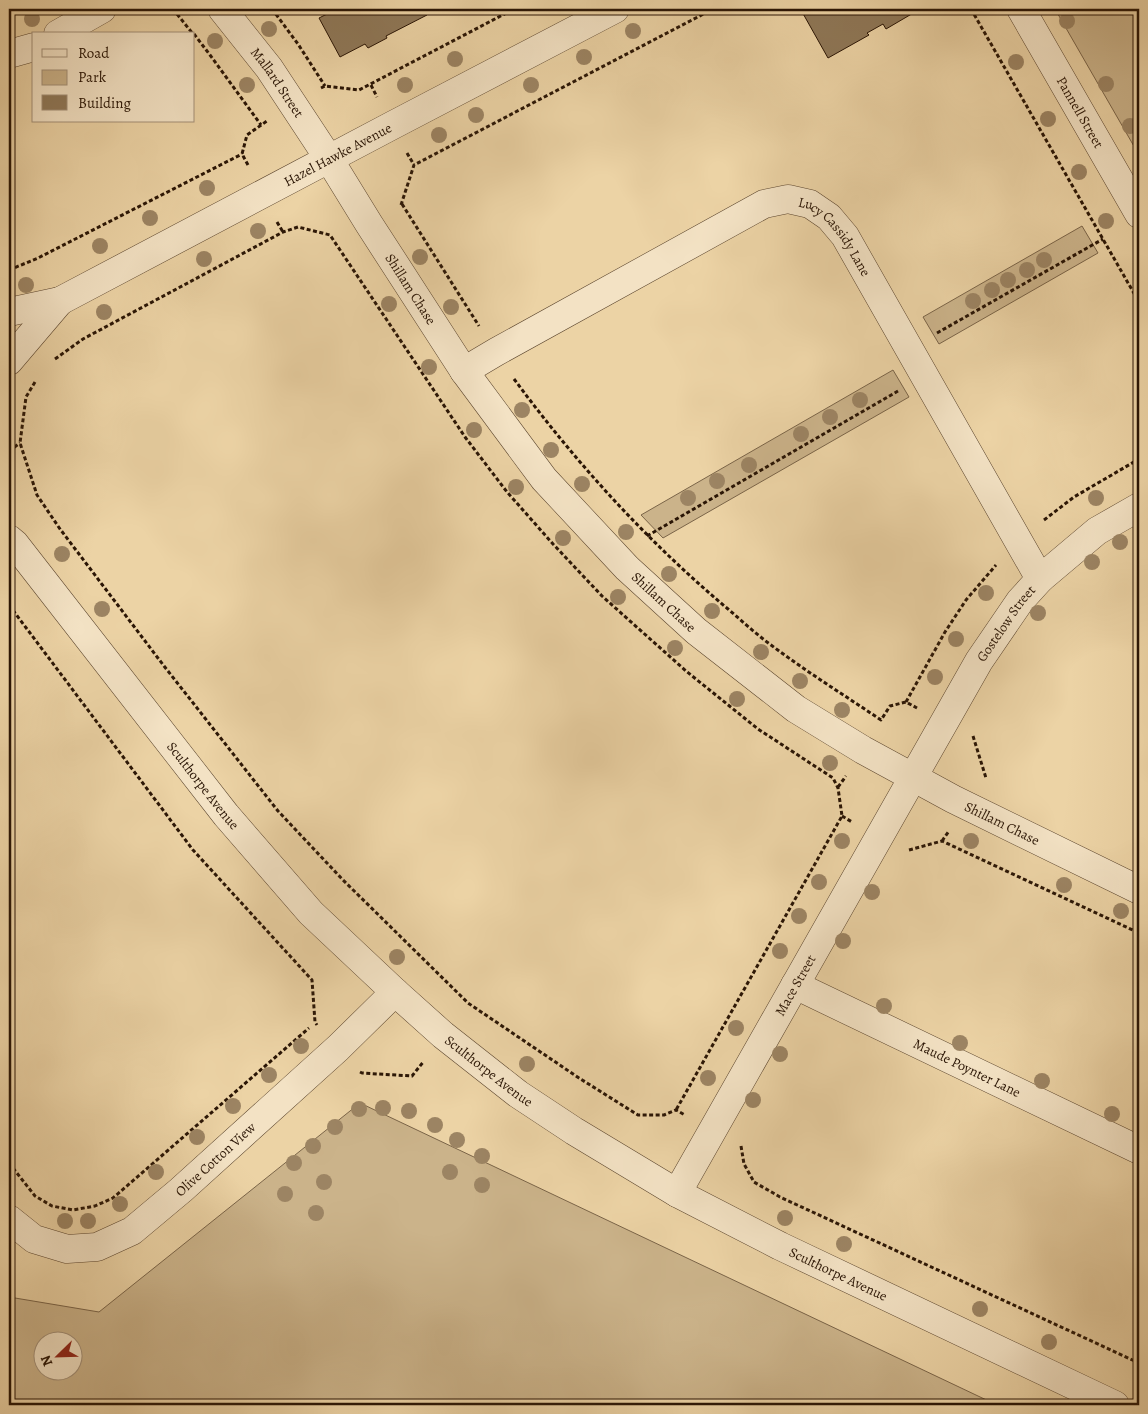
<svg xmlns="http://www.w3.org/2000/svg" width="1148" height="1414" font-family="Alegreya,serif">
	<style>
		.green { fill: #cbb38a; stroke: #7a6448; fill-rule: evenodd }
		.building { fill: #8f7858; stroke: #2a1505 }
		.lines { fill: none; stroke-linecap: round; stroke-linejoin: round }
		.minor-casing { stroke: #5a442d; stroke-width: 29 }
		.tertiary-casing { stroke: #5a442d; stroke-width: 29 }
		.path { stroke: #2a1505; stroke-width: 3; stroke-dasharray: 4 2.5; stroke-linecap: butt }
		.minor { stroke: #f3e2c4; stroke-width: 28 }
		.tertiary { stroke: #f3e2c4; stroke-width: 28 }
		.tree { fill: #9c8463 }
		.labels { text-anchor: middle; stroke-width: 4; stroke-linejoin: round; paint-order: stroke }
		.street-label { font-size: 14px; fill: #2a1505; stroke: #f3e2c4 }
	</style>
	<rect width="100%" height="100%" fill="#ecd3a5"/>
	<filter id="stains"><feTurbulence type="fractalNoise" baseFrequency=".004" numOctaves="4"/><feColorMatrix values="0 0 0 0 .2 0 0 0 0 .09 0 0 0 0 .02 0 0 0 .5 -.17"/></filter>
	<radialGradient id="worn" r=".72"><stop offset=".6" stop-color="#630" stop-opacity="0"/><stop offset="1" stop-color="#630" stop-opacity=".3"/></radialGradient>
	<path class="green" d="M 1055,9 L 1139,9 L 1139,155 Z
		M 1082,226 L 1098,253 L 939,344 L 923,317 Z
		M 893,370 L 909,397 L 663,538 L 641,515 Z
		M 360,1103 L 997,1405 L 9,1405 L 9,1297 L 99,1312 ZM 42,1342 L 72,1342 L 72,1372 L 42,1372 Z"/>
	<path class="building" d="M 337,9 L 424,9 L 427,15 L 386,36 L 387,38 L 368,48 L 365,44 L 340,57 L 319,18 Z
		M 803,9 L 913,9 L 915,12 L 886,29 L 883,24 L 867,33 L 869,35 L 828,58 L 801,10 Z"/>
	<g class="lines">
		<g class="minor-casing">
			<g id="minor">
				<path id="s1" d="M 222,9 L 269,68 L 329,159 L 369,224 L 464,371 L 544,479 L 627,568 L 696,631 L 796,709 L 863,750 L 953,799 L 1139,890"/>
				<path id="s2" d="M 1021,9 L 1139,214"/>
				<path d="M 58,34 L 102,9"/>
				<path d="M 9,54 L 34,47"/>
				<path id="s3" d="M 464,371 L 496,352 L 764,204 L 788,199 L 810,204 L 829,217 L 845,236 L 1040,579"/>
				<path id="s4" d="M 795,985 L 1139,1150"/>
				<path id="s5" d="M 677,1193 L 979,661 L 1020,601 L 1040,579 L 1097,531 L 1139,507"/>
				<path id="s6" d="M 9,1219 L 34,1239 L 67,1249 L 97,1247 L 132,1231 L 181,1190 L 338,1048 L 395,992"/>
			</g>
		</g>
		<g class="tertiary-casing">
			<g id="tertiary">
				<path id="s7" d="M 9,312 L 60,301 L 393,125 L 615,9"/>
				<path d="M 9,361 L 60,301"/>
				<path id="s8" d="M 9,539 L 15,544 L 226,815 L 311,913 L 395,992 L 443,1035 L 518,1094 L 574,1131 L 677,1193 L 780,1246 L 1115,1405"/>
			</g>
		</g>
		<path class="path" d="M 173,9 L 193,34
			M 272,9 L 298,44 L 325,86
			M 971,9 L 1139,302
			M 194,34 L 210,55 L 261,125
			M 371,85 L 377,97
			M 321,88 L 325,86 L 359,90 L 514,9
			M 407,153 L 414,165
			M 248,165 L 242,154 L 247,135 L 267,121
			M 402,204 L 479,326
			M 401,205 L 414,165 L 713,9
			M 277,222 L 283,232
			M 9,270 L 38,258 L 242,154
			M 937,333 L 1103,239
			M 55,359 L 83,339 L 283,232 L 298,227 L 330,235 L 465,437 L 507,492 L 553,544 L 602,596 L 686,671 L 758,729 L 833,778 L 838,788 L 842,816 L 676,1110
			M 514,379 C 577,464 647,541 728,609 C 742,621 756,634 771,645 C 807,672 844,695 881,720 L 890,706 L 906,702 L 917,708
			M 35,382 L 26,397 L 20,443 L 37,495 L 60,529 L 164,666 L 278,811 L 343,880 L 468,1003 L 579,1078 L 638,1115 L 664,1115 L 676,1110 L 685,1115
			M 9,451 L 20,443
			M 1044,520 L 1074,497 L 1139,459
			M 647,536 L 898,391
			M 9,605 L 193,850 L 312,980 L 315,1022 L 317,1025
			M 906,702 L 945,632 L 966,600 L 996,565
			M 973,736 L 986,778
			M 838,787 L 846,776
			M 842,816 L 852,822
			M 942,841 L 949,831
			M 909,850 L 942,841 L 1139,933
			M 360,1072 L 362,1073 L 412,1076 L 424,1061
			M 741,1146 L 744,1164 L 754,1182 L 780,1197 L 1139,1363
			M 9,1163 L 35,1196 L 52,1206 L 73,1210 L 95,1206 L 113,1198 L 309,1028"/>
		<use href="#minor" class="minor"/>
		<use href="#tertiary" class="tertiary"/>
	</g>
	<g class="tree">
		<circle cx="32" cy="19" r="8"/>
		<circle cx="1067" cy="21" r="8"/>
		<circle cx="269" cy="29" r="8"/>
		<circle cx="633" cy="31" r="8"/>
		<circle cx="215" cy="41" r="8"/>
		<circle cx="584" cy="57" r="8"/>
		<circle cx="455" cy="59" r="8"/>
		<circle cx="1016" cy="62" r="8"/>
		<circle cx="1106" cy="84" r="8"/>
		<circle cx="247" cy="85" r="8"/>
		<circle cx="405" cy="85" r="8"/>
		<circle cx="531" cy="85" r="8"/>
		<circle cx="476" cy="115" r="8"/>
		<circle cx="1048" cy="119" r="8"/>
		<circle cx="1130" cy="126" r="8"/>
		<circle cx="439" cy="135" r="8"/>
		<circle cx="1079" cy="172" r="8"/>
		<circle cx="207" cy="188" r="8"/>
		<circle cx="150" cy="218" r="8"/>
		<circle cx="1106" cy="221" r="8"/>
		<circle cx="258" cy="231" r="8"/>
		<circle cx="100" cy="246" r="8"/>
		<circle cx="420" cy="257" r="8"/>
		<circle cx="204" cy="259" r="8"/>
		<circle cx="1044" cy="260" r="8"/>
		<circle cx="1027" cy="270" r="8"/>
		<circle cx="1008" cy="280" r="8"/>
		<circle cx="26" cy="285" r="8"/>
		<circle cx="992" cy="290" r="8"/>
		<circle cx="973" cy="301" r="8"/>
		<circle cx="389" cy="304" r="8"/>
		<circle cx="451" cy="307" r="8"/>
		<circle cx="104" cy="312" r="8"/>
		<circle cx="429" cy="367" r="8"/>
		<circle cx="860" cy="400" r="8"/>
		<circle cx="522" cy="410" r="8"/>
		<circle cx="830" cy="417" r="8"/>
		<circle cx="474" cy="430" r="8"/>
		<circle cx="801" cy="434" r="8"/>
		<circle cx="551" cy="450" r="8"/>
		<circle cx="749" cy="465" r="8"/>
		<circle cx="717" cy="481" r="8"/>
		<circle cx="582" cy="484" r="8"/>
		<circle cx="516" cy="487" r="8"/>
		<circle cx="688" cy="498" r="8"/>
		<circle cx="1096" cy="498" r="8"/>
		<circle cx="626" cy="532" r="8"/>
		<circle cx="563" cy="538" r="8"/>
		<circle cx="1120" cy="542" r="8"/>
		<circle cx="62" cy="554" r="8"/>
		<circle cx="1092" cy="562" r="8"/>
		<circle cx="669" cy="574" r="8"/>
		<circle cx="986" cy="593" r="8"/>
		<circle cx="618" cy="597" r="8"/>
		<circle cx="102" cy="609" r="8"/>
		<circle cx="712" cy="611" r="8"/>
		<circle cx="1038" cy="613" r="8"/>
		<circle cx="956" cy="639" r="8"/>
		<circle cx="675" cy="648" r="8"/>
		<circle cx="761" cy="652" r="8"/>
		<circle cx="935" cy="677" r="8"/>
		<circle cx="800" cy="681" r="8"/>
		<circle cx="737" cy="699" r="8"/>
		<circle cx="842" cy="710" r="8"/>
		<circle cx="830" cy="763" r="8"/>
		<circle cx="842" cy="841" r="8"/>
		<circle cx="971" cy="841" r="8"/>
		<circle cx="819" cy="882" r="8"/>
		<circle cx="1064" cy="885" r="8"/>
		<circle cx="872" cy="892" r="8"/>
		<circle cx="1121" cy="911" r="8"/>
		<circle cx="799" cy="916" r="8"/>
		<circle cx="843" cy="941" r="8"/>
		<circle cx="780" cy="951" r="8"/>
		<circle cx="397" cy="957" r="8"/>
		<circle cx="884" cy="1006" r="8"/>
		<circle cx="736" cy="1028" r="8"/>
		<circle cx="960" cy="1043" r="8"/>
		<circle cx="301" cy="1046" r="8"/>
		<circle cx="780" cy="1054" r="8"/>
		<circle cx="527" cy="1064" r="8"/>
		<circle cx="269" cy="1075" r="8"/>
		<circle cx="708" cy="1078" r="8"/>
		<circle cx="1042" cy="1081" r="8"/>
		<circle cx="753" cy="1100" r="8"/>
		<circle cx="233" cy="1106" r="8"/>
		<circle cx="383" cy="1108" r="8"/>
		<circle cx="359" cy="1109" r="8"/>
		<circle cx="409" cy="1111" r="8"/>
		<circle cx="1112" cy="1114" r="8"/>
		<circle cx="435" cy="1125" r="8"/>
		<circle cx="335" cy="1127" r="8"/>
		<circle cx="197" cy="1137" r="8"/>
		<circle cx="457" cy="1140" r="8"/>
		<circle cx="313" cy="1146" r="8"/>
		<circle cx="482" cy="1156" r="8"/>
		<circle cx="294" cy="1163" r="8"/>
		<circle cx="156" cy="1172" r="8"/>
		<circle cx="450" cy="1172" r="8"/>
		<circle cx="324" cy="1182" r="8"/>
		<circle cx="482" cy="1185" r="8"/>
		<circle cx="285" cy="1194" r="8"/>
		<circle cx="120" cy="1204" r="8"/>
		<circle cx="316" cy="1213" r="8"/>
		<circle cx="785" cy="1218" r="8"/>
		<circle cx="65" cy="1221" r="8"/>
		<circle cx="88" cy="1221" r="8"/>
		<circle cx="844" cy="1244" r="8"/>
		<circle cx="980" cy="1309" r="8"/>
		<circle cx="1049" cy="1342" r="8"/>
	</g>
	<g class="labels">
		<g class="street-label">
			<text dy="5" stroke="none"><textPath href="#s1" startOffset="92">Mallard Street</textPath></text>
			<text dy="5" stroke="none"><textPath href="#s2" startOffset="119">Pannell Street</textPath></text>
			<text dy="5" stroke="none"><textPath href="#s7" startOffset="366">Hazel Hawke Avenue</textPath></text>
			<text dy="5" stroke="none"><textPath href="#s3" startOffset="431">Lucy Cassidy Lane</textPath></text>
			<text dy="5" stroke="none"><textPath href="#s1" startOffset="338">Shillam Chase</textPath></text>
			<text dy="5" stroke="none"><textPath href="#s1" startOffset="742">Shillam Chase</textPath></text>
			<text dy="5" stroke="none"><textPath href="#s5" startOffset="658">Gostelow Street</textPath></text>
			<text dy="5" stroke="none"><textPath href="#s8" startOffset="314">Sculthorpe Avenue</textPath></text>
			<text dy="5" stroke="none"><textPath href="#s1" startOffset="1148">Shillam Chase</textPath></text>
			<text dy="5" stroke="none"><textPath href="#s5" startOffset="239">Mace Street</textPath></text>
			<text dy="5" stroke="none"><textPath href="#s4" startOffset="191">Maude Poynter Lane</textPath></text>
			<text dy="5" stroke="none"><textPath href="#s8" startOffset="719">Sculthorpe Avenue</textPath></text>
			<text dy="5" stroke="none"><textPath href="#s6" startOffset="245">Olive Cotton View</textPath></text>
			<text dy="5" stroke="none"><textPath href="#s8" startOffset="1124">Sculthorpe Avenue</textPath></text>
		</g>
	</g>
	<rect width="1148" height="1414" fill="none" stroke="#ecd3a5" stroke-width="30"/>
	<rect x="10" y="10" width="1128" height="1394" fill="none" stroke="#2a1505" stroke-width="2.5"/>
	<rect x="15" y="15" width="1118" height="1384" fill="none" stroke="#2a1505"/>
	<rect x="32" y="32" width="162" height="90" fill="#f3e2c4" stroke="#a39078"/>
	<rect x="42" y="49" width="25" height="8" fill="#f3e2c4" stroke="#a39078"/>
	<text x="78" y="58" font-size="15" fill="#2a1505">Road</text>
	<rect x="42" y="70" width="25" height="15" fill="#cbb38a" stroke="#a39078"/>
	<text x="78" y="82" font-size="15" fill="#2a1505">Park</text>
	<rect x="42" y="95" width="25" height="15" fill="#8f7858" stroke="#a39078"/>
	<text x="78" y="108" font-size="15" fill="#2a1505">Building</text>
	<g transform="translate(58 1356) rotate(247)"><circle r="24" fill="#f3e2c4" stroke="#a39078"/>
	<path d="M0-4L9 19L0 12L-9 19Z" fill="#8f2418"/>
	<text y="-8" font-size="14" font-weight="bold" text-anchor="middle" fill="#2a1505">N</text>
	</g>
	<rect width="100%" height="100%" filter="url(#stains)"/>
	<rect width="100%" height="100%" fill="url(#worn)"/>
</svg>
